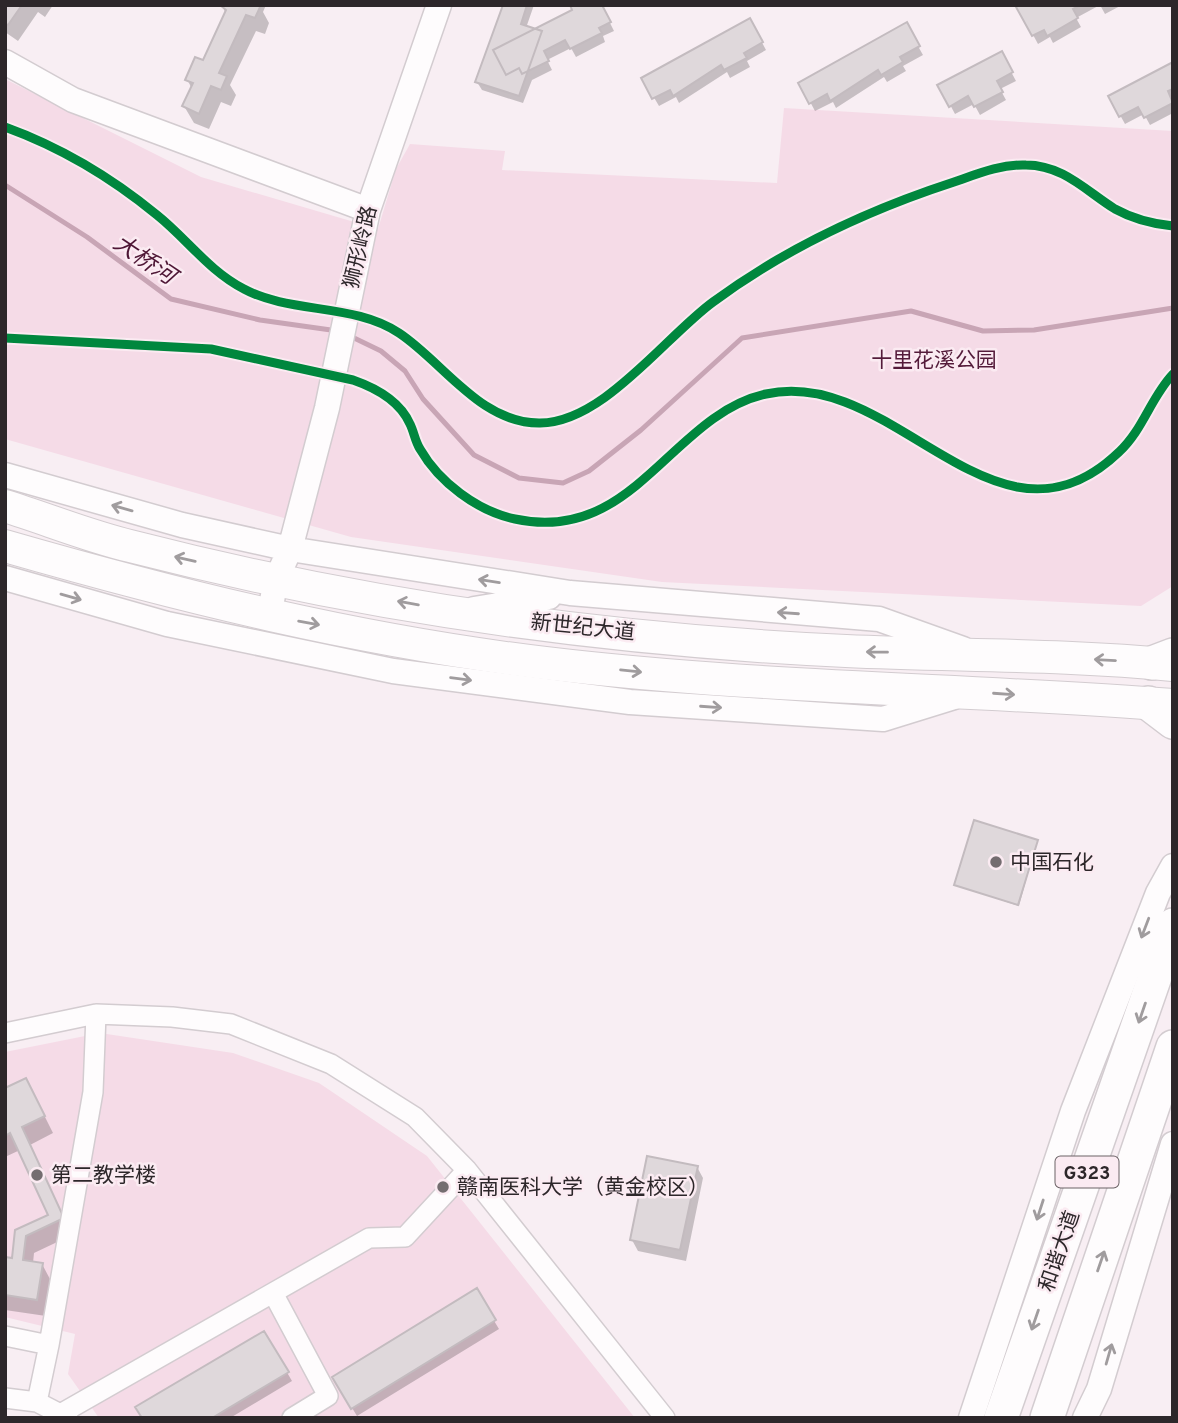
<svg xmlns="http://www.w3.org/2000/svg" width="1178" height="1423" font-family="Overpass,'Noto Sans SC',sans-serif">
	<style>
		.green { fill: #f5dbe7 }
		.shadow { fill: #0003 }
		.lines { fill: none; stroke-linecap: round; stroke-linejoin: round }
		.stream { stroke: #c8a5b5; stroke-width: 5 }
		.building { fill: #dfd8db; stroke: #c3bbbf; stroke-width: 2 }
		.minor-casing { stroke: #d3ccd0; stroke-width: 22 }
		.tertiary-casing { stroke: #d3ccd0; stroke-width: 27 }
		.primary-casing { stroke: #d3ccd0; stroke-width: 34 }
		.trunk-casing { stroke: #d3ccd0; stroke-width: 36 }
		.minor { stroke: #fefcfd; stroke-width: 19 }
		.tertiary { stroke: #fefcfd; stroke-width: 24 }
		.primary { stroke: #fefcfd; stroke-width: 32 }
		.trunk { stroke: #fefcfd; stroke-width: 33 }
		.cycleway-casing { stroke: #fbebf2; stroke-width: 13 }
		.cycleway { stroke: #00873e; stroke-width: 9 }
		.oneway { stroke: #a09c9e }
		.poi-dot { fill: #746d70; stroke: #fbebf2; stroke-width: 2.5 }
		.labels { text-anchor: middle; stroke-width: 5; stroke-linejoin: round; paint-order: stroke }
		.shield { fill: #fbebf2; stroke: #6b6266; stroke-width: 2 }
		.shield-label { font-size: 19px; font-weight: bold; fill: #2d272a }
		.street-label { font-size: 21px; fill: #2d272a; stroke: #fbebf2 }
		.park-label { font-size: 21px; fill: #541b3a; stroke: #fbebf2 }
		.poi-label { font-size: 21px; fill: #2d272a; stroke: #fbebf2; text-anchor: start }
		.water-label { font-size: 23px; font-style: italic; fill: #4e1635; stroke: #fbebf2 }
	</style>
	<rect width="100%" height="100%" fill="#f8eef3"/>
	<path class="green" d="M 5,79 L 201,177 L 378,229 L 396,169 L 410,144 L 505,151 L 502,170 L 777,183 L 784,108 L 1173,131 L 1173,586 L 1141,606 L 662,582 L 351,537 L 5,439 Z
		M 100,1033 L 233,1053 L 319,1083 L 427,1156 L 635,1418 L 99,1418 L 68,1374 L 75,1334 L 5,1317 L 5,1052 Z"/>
	<path class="shadow" d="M 5,5 L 53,5 L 45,17 L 38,12 L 18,41 L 5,32 Z
		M 222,5 L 266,5 L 263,12 L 269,23 L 265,34 L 256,31 L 230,85 L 236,95 L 231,106 L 221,102 L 209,129 L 194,123 L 184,106 L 192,89 L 187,79 L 203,62 L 226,14 Z
		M 505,5 L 534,5 L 526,28 L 535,31 L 575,11 L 601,5 L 614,31 L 603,36 L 605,42 L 576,57 L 571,48 L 547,60 L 552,70 L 532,80 L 523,103 L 482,90 L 477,82 Z
		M 1022,5 L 1100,5 L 1076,18 L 1081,27 L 1053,43 L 1050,37 L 1038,44 L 1018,7 Z
		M 1100,5 L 1122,5 L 1105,14 Z
		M 750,20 L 766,50 L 747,61 L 750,67 L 730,78 L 727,72 L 679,103 L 676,97 L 659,106 L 643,79 Z
		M 906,25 L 923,55 L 903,66 L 906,71 L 887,82 L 884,77 L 836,108 L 833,102 L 815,111 L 800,83 Z
		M 1001,53 L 1016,81 L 1000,89 L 1006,100 L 980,115 L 974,104 L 955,114 L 940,86 Z
		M 1173,65 L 1173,113 L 1150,125 L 1144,114 L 1125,124 L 1110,97 Z
		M 1037,841 L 1019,906 L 956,885 Z
		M 5,1090 L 35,1097 L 53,1133 L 30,1145 L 72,1235 L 34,1253 L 33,1263 L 42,1264 L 51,1281 L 46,1316 L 5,1310 L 5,1259 L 14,1260 L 17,1232 L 50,1216 L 20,1150 L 5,1157 Z
		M 697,1167 L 703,1178 L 686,1261 L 638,1251 L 632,1240 Z
		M 476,1291 L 499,1329 L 357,1416 L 334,1378 Z
		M 264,1333 L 292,1381 L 230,1418 L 144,1418 Z"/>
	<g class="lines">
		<path class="stream" d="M 5,185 L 87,237 L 171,299 L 260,320 L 338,331
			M 350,336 L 381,351 L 405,371 L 423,399 L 474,455 L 519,478 L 563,483 L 589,471 L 641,430 L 742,338 L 911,311 L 983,331 L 1034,330 L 1173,308"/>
	</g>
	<path class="building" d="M 5,5 L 22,5 L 8,25 L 5,24 Z
		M 220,5 L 261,5 L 255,18 L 246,15 L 219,73 L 227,76 L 221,90 L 211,86 L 199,114 L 182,106 L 193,83 L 185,80 L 195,57 L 203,60 L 226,10 Z
		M 503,5 L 527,5 L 521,24 L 542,31 L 519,96 L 475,82 Z
		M 570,5 L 602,5 L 611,22 L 599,28 L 602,33 L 570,49 L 565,40 L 544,51 L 549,61 L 522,74 L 519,68 L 506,75 L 493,50 L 572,10 Z
		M 1018,5 L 1081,5 L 1073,9 L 1078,18 L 1047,36 L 1044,30 L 1032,36 L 1016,7 Z
		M 750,18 L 763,42 L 744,53 L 747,58 L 724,70 L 721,65 L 673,96 L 670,90 L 652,99 L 641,78 Z
		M 907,22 L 920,46 L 900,57 L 903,62 L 881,75 L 878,70 L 830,101 L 827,94 L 809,104 L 798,83 Z
		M 1002,51 L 1013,72 L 997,81 L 1003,92 L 974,107 L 968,96 L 949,107 L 937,85 Z
		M 1173,62 L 1173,89 L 1168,91 L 1173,103 L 1144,118 L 1138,107 L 1119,117 L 1108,96 Z
		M 974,820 L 1038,840 L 1018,905 L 954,885 Z
		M 26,1078 L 45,1116 L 22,1127 L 64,1218 L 26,1236 L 23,1260 L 43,1263 L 37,1300 L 5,1295 L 5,1257 L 12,1258 L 15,1230 L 48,1215 L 10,1133 L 5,1136 L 5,1088 Z
		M 647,1156 L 698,1166 L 680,1250 L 630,1240 Z
		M 477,1288 L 496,1320 L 351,1409 L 332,1377 Z
		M 264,1331 L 289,1372 L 212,1418 L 142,1418 L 135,1407 Z"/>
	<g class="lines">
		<g class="minor-casing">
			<path id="minor" d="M 5,1033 L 96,1014 L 172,1017 L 231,1024 L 331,1064 L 415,1117 L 467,1170 L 665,1418
				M 273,1293 L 328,1396 L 292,1418
				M 5,1336 L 49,1345 L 93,1092 L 96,1014
				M 5,1398 L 37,1402 L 68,1418
				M 37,1402 L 49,1345
				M 62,1413 L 369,1238 L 405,1237 L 467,1170"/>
		</g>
		<g class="tertiary-casing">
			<path id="tertiary" d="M 5,62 L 73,100 L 368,210
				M 5,475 L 182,525 L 290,549 L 570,593 L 879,619 L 963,649
				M 5,578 L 167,624 L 393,671 L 630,702 L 883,719 L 954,697
				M 474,609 L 549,597
				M 269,616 L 276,580 L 290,549 L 327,408 L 368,210 L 439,5
				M 971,1418 L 1073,1111 L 1158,893 L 1173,866
				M 1085,1418 L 1099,1389 L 1173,1144"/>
		</g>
		<g class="primary-casing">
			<path id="primary" d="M 5,506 C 47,519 88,536 130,546 C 363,606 606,640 846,651 C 955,656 1064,654 1173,665
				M 5,546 C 182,597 361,641 545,663 C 753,688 963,689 1173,705"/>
		</g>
		<g class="trunk-casing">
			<path id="trunk" d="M 1152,663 L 1173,655
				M 1148,703 L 1173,722
				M 1001,1418 L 1173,925
				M 1047,1418 L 1173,1047"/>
		</g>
		<use href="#minor" class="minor"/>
		<use href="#tertiary" class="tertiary"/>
		<use href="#primary" class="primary"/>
		<use href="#trunk" class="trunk"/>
		<g class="cycleway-casing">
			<path id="cycleway" d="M 5,127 C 60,147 112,178 157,215 C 187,239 209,271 244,289 C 290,314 355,303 399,333 C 443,362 480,423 539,423 C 602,424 665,337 713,302 C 786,248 868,210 954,182 C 977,174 1001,164 1026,165 C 1063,165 1086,191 1115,209 C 1133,219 1153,224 1173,226
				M 5,338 L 211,349 L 353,380 C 376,388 400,401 410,424 C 414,432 415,441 420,449 C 439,482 477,511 515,519 C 634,545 671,415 766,394 C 894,365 996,570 1119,452 C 1143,430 1151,397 1173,374"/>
		</g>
		<use href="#cycleway" class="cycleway"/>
	</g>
	<defs><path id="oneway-shaft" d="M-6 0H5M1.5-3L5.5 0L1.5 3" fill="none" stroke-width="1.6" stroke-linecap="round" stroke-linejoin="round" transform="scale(1.75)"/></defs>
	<g class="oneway">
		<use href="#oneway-shaft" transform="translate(122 508) rotate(-164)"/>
		<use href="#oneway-shaft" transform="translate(185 559) rotate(-167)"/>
		<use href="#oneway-shaft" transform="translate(489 581) rotate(-171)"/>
		<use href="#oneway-shaft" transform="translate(71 597) rotate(16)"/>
		<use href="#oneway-shaft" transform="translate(408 603) rotate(-170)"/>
		<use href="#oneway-shaft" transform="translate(788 613) rotate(-176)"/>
		<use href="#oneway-shaft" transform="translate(309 623) rotate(10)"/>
		<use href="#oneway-shaft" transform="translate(877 652) rotate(-179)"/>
		<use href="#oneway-shaft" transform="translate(1105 660) rotate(-177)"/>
		<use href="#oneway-shaft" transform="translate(631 671) rotate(6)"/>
		<use href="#oneway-shaft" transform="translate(461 679) rotate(7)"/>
		<use href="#oneway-shaft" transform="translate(1004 694) rotate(4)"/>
		<use href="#oneway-shaft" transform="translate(711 707) rotate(4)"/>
		<use href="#oneway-shaft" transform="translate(1145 928) rotate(111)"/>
		<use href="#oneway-shaft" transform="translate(1142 1013) rotate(109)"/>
		<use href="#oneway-shaft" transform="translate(1040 1210) rotate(108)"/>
		<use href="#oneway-shaft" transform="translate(1101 1261) rotate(-71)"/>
		<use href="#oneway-shaft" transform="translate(1035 1320) rotate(109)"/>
		<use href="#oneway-shaft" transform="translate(1109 1354) rotate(-74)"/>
	</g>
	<g class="poi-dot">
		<circle cx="996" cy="862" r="7"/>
		<circle cx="37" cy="1175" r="7"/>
		<circle cx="443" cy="1187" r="7"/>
	</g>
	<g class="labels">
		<rect class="shield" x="1055.5" y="1156.5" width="63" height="31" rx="5"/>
		<g class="shield-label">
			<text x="1087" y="1179">G323</text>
		</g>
		<g class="street-label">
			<text transform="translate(360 247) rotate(-77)" y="7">狮形岭路</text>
			<text transform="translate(583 627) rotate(6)" y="7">新世纪大道</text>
			<text transform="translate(1059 1251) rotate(-71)" y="7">和谐大道</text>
		</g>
		<g class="park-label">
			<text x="934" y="367">十里花溪公园</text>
		</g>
		<g class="poi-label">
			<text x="1010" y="869">中国石化</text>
			<text x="51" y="1182">第二教学楼</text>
			<text x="457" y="1194">赣南医科大学（黄金校区）</text>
		</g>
		<g class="water-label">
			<text transform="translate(145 259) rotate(34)" y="8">大桥河</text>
		</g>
	</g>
	<rect width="1178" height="1423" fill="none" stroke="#2d272a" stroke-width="14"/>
</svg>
